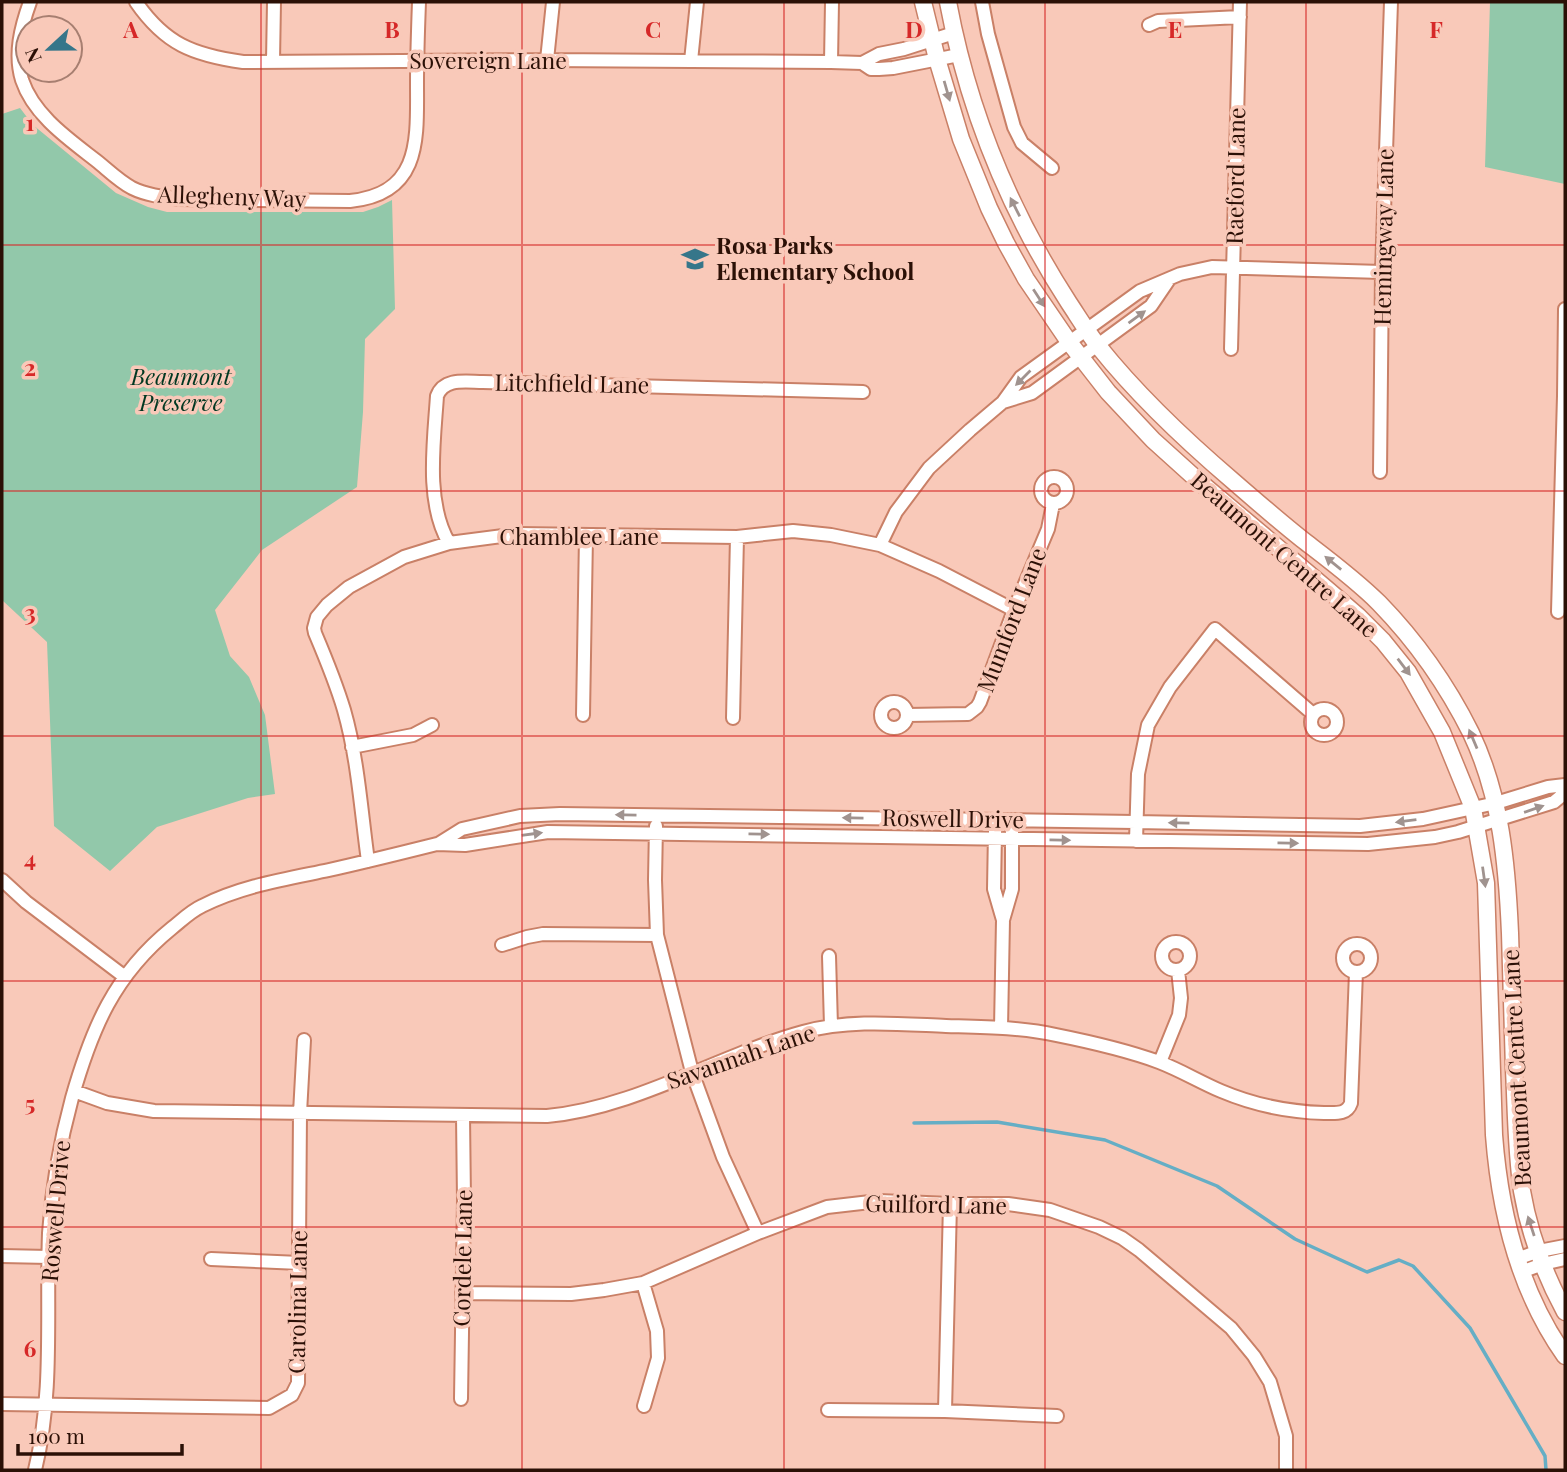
<svg xmlns="http://www.w3.org/2000/svg" width="1567" height="1472" font-family="'Playfair Display',serif">
	<style>
		.green { fill: #92c8aa }
		.lines { fill: none; stroke-linecap: round; stroke-linejoin: round }
		.stream { stroke: #65aec5; stroke-width: 3.5 }
		.minor-casing { stroke: #c98067; stroke-width: 16 }
		.tertiary-casing { stroke: #c98067; stroke-width: 19 }
		.minor { stroke: #fff; stroke-width: 12 }
		.tertiary { stroke: #fff; stroke-width: 16 }
		.oneway { fill: #a0938f }
		.grid { fill: none; stroke: #d62828; stroke-width: 2; stroke-opacity: 0.55 }
		.labels { text-anchor: middle; stroke-width: 7; stroke-linejoin: round; paint-order: stroke }
		.street-label { font-size: 23px; fill: #2b1006; stroke: #f9c9b9 }
		.poi-label { font-size: 23px; font-weight: bold; fill: #2b1006; stroke: #f9c9b9; text-anchor: start }
		.park-label { font-size: 23px; font-style: italic; fill: #013721; stroke: #f9c9b9 }
		.grid-label { font-size: 23px; text-anchor: middle; font-weight: bold; fill: #d62828; stroke: #f9c9b9; stroke-width: 7; stroke-linejoin: round; paint-order: stroke }
	</style>
	<rect width="100%" height="100%" fill="#f9c9b9"/>
	<path class="green" d="M 1490,2 L 1565,2 L 1565,184 L 1485,167 Z
		M 20,108 L 33,125 L 116,193 L 148,207 L 167,212 L 363,212 L 378,207 L 392,200 L 395,309 L 365,339 L 363,412 L 357,487 L 262,550 L 215,610 L 230,656 L 249,677 L 265,715 L 275,794 L 248,798 L 157,827 L 110,871 L 54,826 L 47,642 L 2,600 L 2,114 Z"/>
	<g class="lines">
		<path class="stream" d="M 914,1123 L 997,1122 L 1105,1140 L 1217,1186 L 1295,1239 L 1367,1272 L 1399,1260 L 1413,1266 L 1470,1328 L 1545,1456 L 1546,1470"/>
		<g class="minor-casing">
			<path id="minor" d="M 30,2 C 21,27 14,54 22,80 C 34,116 70,140 98,162 C 109,171 119,181 132,188 C 146,195 163,197 179,199 L 350,201 C 422,194 417,138 417,83 C 417,56 418,29 419,2
				M 136,2 C 165,44 193,55 243,62 L 547,60 L 831,62 L 862,63 L 871,69 L 879,69 L 893,68 L 959,55
				M 982,2 L 988,34 L 1014,127 L 1022,143 L 1052,168
				M 1149,25 L 1158,21 L 1240,17
				M 547,60 L 553,2
				M 273,61 L 274,2
				M 691,61 L 697,2
				M 831,62 L 832,2
				M 862,63 L 879,54 L 904,49 L 954,33
				M 1231,349 L 1240,2
				M 1003,402 L 1032,393 L 1151,306 L 1168,281
				M 1380,472 L 1382,272 L 1391,2
				M1041 490a13 13 0 1 1 26 0a13 13 0 1 1-26 0Z
				M 449,543 C 425,502 434,442 437,396 C 444,377 467,382 483,382 L 863,392
				M 880,545 L 896,512 L 929,468 L 970,430 L 1003,402 L 1021,377 L 1140,291 L 1180,274 L 1212,267 L 1382,272
				M 1558,612 L 1564,396 L 1565,309
				M881 715a13 13 0 1 1 26 0a13 13 0 1 1-26 0Z
				M1311 722a13 13 0 1 1 26 0a13 13 0 1 1-26 0Z
				M 583,715 L 586,536
				M 907,715 L 968,714 L 977,707 L 980,702 L 1014,610 L 1048,529 L 1053,504
				M 733,718 L 737,537
				M 352,747 L 413,735 L 432,725
				M 656,826 L 655,880 L 657,935 L 692,1072 L 723,1157 L 758,1233
				M 995,831 L 994,889 L 1003,920
				M 1136,841 L 1138,774 L 1148,725 L 1170,687 L 1215,629 L 1313,714
				M 438,844 L 462,829 L 520,816 L 560,814 L 1135,822 L 1360,826 L 1423,819 L 1496,803 L 1548,787 L 1565,785
				M 368,861 C 361,811 358,759 344,710 C 336,683 326,659 315,633 L 314,628 L 317,617 L 327,605 L 349,587 L 404,557 L 449,543 L 518,534 L 737,537 L 793,531 L 831,535 L 880,545 L 939,571 L 1014,610
				M 2,880 L 26,902 L 125,977
				M1162 956a14 14 0 1 1 28 0a14 14 0 1 1-28 0Z
				M1343 958a14 14 0 1 1 28 0a14 14 0 1 1-28 0Z
				M 502,945 L 527,937 L 543,934 L 657,935
				M 829,956 L 831,1026
				M 1001,1028 L 1003,920 L 1012,889 L 1012,820
				M 1160,1062 L 1179,1015 L 1181,998 L 1178,970
				M 74,1091 L 107,1103 L 154,1111 L 547,1116 C 635,1108 719,1055 803,1032 C 849,1019 899,1024 946,1026 C 982,1027 1020,1027 1056,1035 C 1091,1042 1126,1050 1159,1062 C 1180,1070 1200,1082 1221,1091 C 1254,1105 1289,1112 1324,1113 C 1335,1113 1347,1115 1351,1103 L 1356,972
				M 2,1256 L 49,1257
				M 211,1259 L 300,1263
				M 1517,1259 L 1539,1251 L 1565,1246
				M 1521,1272 L 1543,1264 L 1565,1259
				M 643,1283 L 657,1331 L 658,1358 L 644,1406
				M 462,1293 L 571,1294 L 604,1290 L 643,1283 L 758,1233 L 827,1207 L 879,1201 L 950,1204 L 1008,1204 L 1050,1210 L 1099,1227 L 1122,1238 L 1139,1250 L 1231,1328 L 1254,1356 L 1270,1382 L 1286,1436 L 1286,1470
				M 461,1399 L 464,1200 L 463,1116
				M 2,1404 L 269,1408 L 292,1395 L 298,1383 L 300,1113 L 304,1040
				M 828,1410 L 945,1411 L 1057,1416
				M 945,1411 L 950,1204
				M 35,1470 C 54,1393 46,1312 49,1233 C 52,1187 60,1142 72,1098 C 92,1028 114,975 172,928 C 182,920 191,911 202,906 C 241,886 286,879 329,870 C 365,862 401,853 437,844 L 465,845 L 548,832 L 1368,844 L 1435,837 L 1458,832 L 1554,802 L 1565,793"/>
		</g>
		<g class="tertiary-casing">
			<path id="tertiary" d="M 923,2 L 937,59 L 961,139 L 989,208 L 1006,243 L 1026,279 L 1069,342 L 1108,392 L 1153,440 L 1194,477 L 1328,590 L 1358,616 L 1383,641 L 1408,672 L 1442,732 L 1473,808 L 1486,883 L 1494,1135 C 1500,1214 1519,1291 1565,1356
				M 948,2 C 968,109 1010,212 1069,303 C 1079,318 1088,333 1099,347 C 1139,397 1185,440 1233,481 C 1256,501 1279,521 1303,540 C 1329,560 1356,580 1379,603 C 1416,641 1447,685 1471,733 C 1501,796 1507,864 1510,933 C 1511,978 1513,1024 1514,1069 C 1516,1110 1516,1151 1522,1191 C 1529,1232 1545,1275 1565,1312"/>
		</g>
		<use href="#minor" class="minor"/>
		<use href="#tertiary" class="tertiary"/>
	</g>
	<defs><path id="oneway-solid" d="M-6-.8H1V-3.2L6.5 0L1 3.2V.8H-6Z" transform="scale(1.75)"/></defs>
	<g class="oneway">
		<use href="#oneway-solid" transform="translate(947 91) rotate(74)"/>
		<use href="#oneway-solid" transform="translate(1015 207) rotate(-117)"/>
		<use href="#oneway-solid" transform="translate(1039 298) rotate(57)"/>
		<use href="#oneway-solid" transform="translate(1137 317) rotate(-36)"/>
		<use href="#oneway-solid" transform="translate(1023 378) rotate(135)"/>
		<use href="#oneway-solid" transform="translate(1333 563) rotate(-141)"/>
		<use href="#oneway-solid" transform="translate(1404 667) rotate(53)"/>
		<use href="#oneway-solid" transform="translate(1473 739) rotate(-113)"/>
		<use href="#oneway-solid" transform="translate(1534 809) rotate(-19)"/>
		<use href="#oneway-solid" transform="translate(626 815) rotate(-179)"/>
		<use href="#oneway-solid" transform="translate(853 818) rotate(-179)"/>
		<use href="#oneway-solid" transform="translate(1406 821) rotate(173)"/>
		<use href="#oneway-solid" transform="translate(1179 823) rotate(-179)"/>
		<use href="#oneway-solid" transform="translate(532 834) rotate(-8)"/>
		<use href="#oneway-solid" transform="translate(759 834) rotate(1)"/>
		<use href="#oneway-solid" transform="translate(1060 840) rotate(1)"/>
		<use href="#oneway-solid" transform="translate(1288 843) rotate(1)"/>
		<use href="#oneway-solid" transform="translate(1484 877) rotate(82)"/>
		<use href="#oneway-solid" transform="translate(1531 1226) rotate(-108)"/>
	</g>
	<path class="grid" d="M 261,2 L 261,1470M 522,2 L 522,1470M 784,2 L 784,1470M 1045,2 L 1045,1470M 1306,2 L 1306,1470M 2,245 L 1565,245M 2,491 L 1565,491M 2,736 L 1565,736M 2,981 L 1565,981M 2,1227 L 1565,1227"/>
	<defs>
		<g id="school-bare" transform="scale(2.1)"><path d="M0-5L7-2L0 1L-7-2ZM-4 1L0 2.5L4 1V4Q0 6-4 4Z" fill="#36768a" stroke="#f9c9b9" stroke-width="2.5" paint-order="stroke"/></g>
	</defs>
	<g fill-rule="evenodd">
		<use href="#school-bare" x="695" y="259"/>
	</g>
	<g class="labels">
		<g class="street-label">
			<text x="488" y="69">Sovereign Lane</text>
			<text transform="translate(1236 176) rotate(-89)" y="8">Raeford Lane</text>
			<text transform="translate(232 197) rotate(2)" y="8">Allegheny Way</text>
			<text transform="translate(1384 237) rotate(-89)" y="8">Hemingway Lane</text>
			<text transform="translate(572 384) rotate(1)" y="8">Litchfield Lane</text>
			<text x="579" y="545">Chamblee Lane</text>
			<text transform="translate(1284 555) rotate(41)" y="8">Beaumont Centre Lane</text>
			<text transform="translate(1012 620) rotate(-69)" y="8">Mumford Lane</text>
			<text transform="translate(953 819) rotate(1)" y="8">Roswell Drive</text>
			<text transform="translate(741 1057) rotate(-19)" y="8">Savannah Lane</text>
			<text transform="translate(1517 1068) rotate(-93)" y="8">Beaumont Centre Lane</text>
			<text transform="translate(936 1205) rotate(1)" y="8">Guilford Lane</text>
			<text transform="translate(56 1211) rotate(-85)" y="8">Roswell Drive</text>
			<text transform="translate(463 1258) rotate(-89)" y="8">Cordele Lane</text>
			<text transform="translate(298 1302) rotate(-89)" y="8">Carolina Lane</text>
		</g>
		<g class="poi-label">
			<text x="716" y="254">Rosa Parks<tspan x="716" dy="26">Elementary School</tspan></text>
		</g>
		<g class="park-label">
			<text x="181" y="385">Beaumont<tspan x="181" dy="26">Preserve</tspan></text>
		</g>
	</g>
	<g class="grid-label">
		<text x="131" y="38">A</text>
		<text x="392" y="38">B</text>
		<text x="653" y="38">C</text>
		<text x="914" y="38">D</text>
		<text x="1175" y="38">E</text>
		<text x="1436" y="38">F</text>
		<text x="30" y="131">1</text>
		<text x="30" y="376">2</text>
		<text x="30" y="621">3</text>
		<text x="30" y="867">4</text>
		<text x="30" y="1112">5</text>
		<text x="30" y="1357">6</text>
	</g>
	<rect width="1567" height="1472" fill="none" stroke="#2b1006" stroke-width="7"/>
	<g transform="translate(49 49) rotate(248)"><circle r="33" fill="#f9c9b9" stroke="#a77f71" stroke-width="2"/>
	<path d="M0-5L12 26L0 18L-12 26Z" fill="#36768a"/>
	<text y="-10" font-size="19" font-weight="bold" text-anchor="middle" fill="#2b1006">N</text>
	</g>
	<path d="M18 1444v10h164v-10" fill="none" stroke="#2b1006" stroke-width="3.5"/>
	<text x="28" y="1444" font-size="21" fill="#2b1006" stroke="#f9c9b9" stroke-width="5" paint-order="stroke">100 m</text>
</svg>
